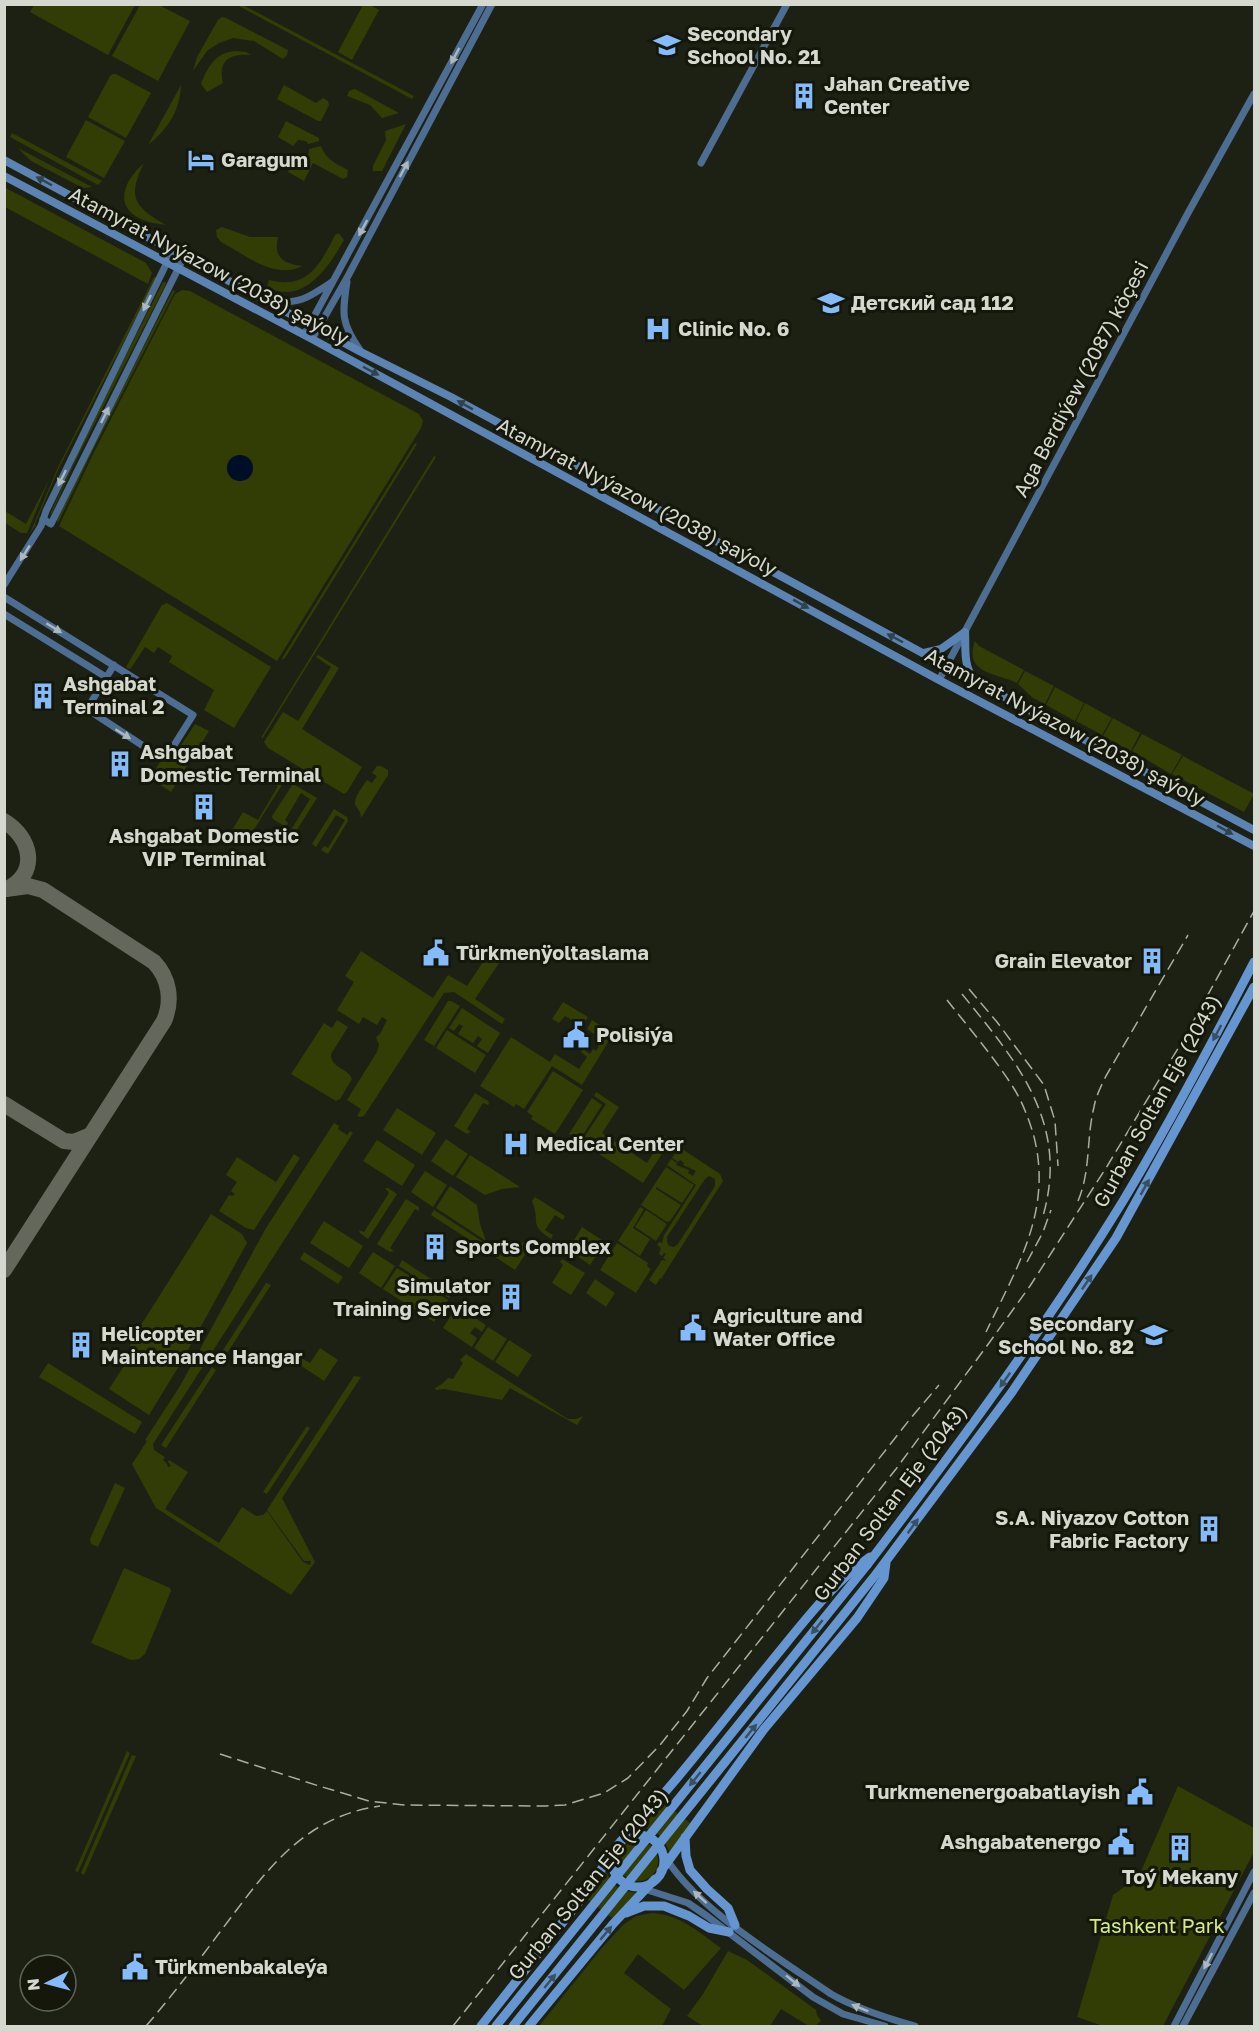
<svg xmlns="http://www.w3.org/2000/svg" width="1259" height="2031" font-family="'Golos Text',sans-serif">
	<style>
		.green { fill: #323c05; fill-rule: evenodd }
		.water { fill: #000d27 }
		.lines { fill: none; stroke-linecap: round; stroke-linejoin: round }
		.taxiway { stroke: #64675b; stroke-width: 16 }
		.secondary { stroke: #4e6d93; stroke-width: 7 }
		.primary { stroke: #5b83b3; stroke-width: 8 }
		.highway { stroke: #6696d1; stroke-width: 9 }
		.rail { stroke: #aaada3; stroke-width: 1.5; stroke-dasharray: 12 6; stroke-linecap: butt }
		.highway-bridge { stroke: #6696d1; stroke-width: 9 }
		.oneway { fill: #acb8bd }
		.oneway2 { fill: #30424e }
		.oneway3 { fill: #395064 }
		.labels { text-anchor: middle; stroke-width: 6; stroke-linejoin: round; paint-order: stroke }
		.poi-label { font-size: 20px; font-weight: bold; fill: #d5d8cf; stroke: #14170a; text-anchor: start }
		.street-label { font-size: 20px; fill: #d5d8cf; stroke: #14170a }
		.park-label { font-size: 20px; fill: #d2eb83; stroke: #14170a }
	</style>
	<rect width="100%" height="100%" fill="#1d2113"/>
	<path class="green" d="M 34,5 L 34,4 L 135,5 L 108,55 L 30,12 Z
		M 140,5 L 159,5 L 190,21 L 158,81 L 112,56 Z
		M 237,5 L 243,5 L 414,96 L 412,99 Z
		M 363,5 L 370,5 L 379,10 L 352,60 L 338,52 Z
		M 222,17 L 226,18 L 288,50 L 287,55 L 283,59 L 254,41 L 233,38 L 219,43 L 207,51 L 193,71 L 197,57 L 218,20 Z
		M 236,51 L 246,52 L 251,55 C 232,53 217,59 223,83 L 207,92 L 201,84 C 208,66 216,52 236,51 Z
		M 113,74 L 116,74 L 151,93 L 126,138 L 88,117 L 110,76 Z
		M 181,85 C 180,111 168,129 148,145 Z
		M 284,85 L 316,103 L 323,98 L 328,101 L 329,105 L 321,121 L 318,121 L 277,99 Z
		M 354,89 L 355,89 L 399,113 L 382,118 L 370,105 L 347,96 L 349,91 Z
		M 86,120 L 125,141 L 104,178 L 66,157 Z
		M 286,121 L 319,138 L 319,141 L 308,144 L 306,141 L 298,140 L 293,146 L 278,137 Z
		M 406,124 L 382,171 L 373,171 L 373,166 L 386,140 L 385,131 Z
		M 12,133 L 102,181 L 98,185 L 10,137 Z
		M 321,146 C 326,160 337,164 348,170 L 347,177 L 343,179 L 313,163 L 304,181 L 288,172 L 296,156 L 303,158 L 309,153 L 309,149 Z
		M 18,148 L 92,187 L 83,188 L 31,161 Z
		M 144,163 C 127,197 134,207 166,225 C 121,221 110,194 144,163 Z
		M 4,187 L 146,263 L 152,273 L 148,284 L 5,207 Z
		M 222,227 L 250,237 L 278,237 C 273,259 285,264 303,266 C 274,280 246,255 221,242 L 217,237 L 216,230 Z
		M 339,233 L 344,240 C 329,267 303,306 267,287 L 269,280 C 307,290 320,265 335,235 Z
		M 154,277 L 156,277 L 154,283 L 59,468 L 35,524 L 36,525 L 30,533 L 58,467 Z
		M 163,282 L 166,282 L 166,284 L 74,464 L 52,513 L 50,514 L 91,424 Z
		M 173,290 L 175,291 L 92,452 L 58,523 L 57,520 L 90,451 Z
		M 182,290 L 190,291 L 419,414 L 423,421 L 421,428 L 277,661 L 59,526 L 94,452 L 175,294 Z
		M 415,443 L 417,444 L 285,658 L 281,660 Z
		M 434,456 L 436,457 L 262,739 L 262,736 Z
		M 49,480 L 27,533 L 21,533 L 5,523 L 5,511 L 26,524 Z
		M 167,603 L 271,667 L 234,728 L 204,710 L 214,690 L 169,662 L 172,656 L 158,647 L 154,653 L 145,647 L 131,668 L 128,669 L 126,667 L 162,605 Z
		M 975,641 L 979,646 L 1024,670 L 1017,683 C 997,673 963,674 975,641 Z
		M 318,655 L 339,668 L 302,729 L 362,767 L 347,792 L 344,794 L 268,748 L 264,742 L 283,712 L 298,721 L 331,667 L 316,657 Z
		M 1025,671 L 1054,686 L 1045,704 L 1033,698 L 1018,684 Z
		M 1055,687 L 1084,703 L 1075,721 L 1046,705 Z
		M 1085,703 L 1112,718 L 1102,735 L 1076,721 Z
		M 1113,718 L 1140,733 L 1131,751 L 1103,736 Z
		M 195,724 L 209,731 L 192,759 L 178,750 Z
		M 1142,734 L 1182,755 L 1171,774 L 1132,751 Z
		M 177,753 L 190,761 L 171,792 L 150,778 L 160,762 L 169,760 Z
		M 1183,756 L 1254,794 L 1244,812 L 1172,774 Z
		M 381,766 L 388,770 L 388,775 L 361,818 C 361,811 357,809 355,804 C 354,797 364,785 367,780 L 372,783 L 377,776 L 372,773 L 377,766 Z
		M 272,769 L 283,777 L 285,780 L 246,842 L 231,832 L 243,812 L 258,820 L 278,786 L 265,777 Z
		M 293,784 L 317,798 L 295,833 L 291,830 L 310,799 L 301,793 L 285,820 L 288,823 L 286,827 L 273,819 L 272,816 Z
		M 334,809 L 347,817 L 348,821 L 328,854 L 321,850 L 324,846 L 328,848 L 345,820 L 336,815 L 316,847 L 312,844 Z
		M 361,951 L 433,998 L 448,975 L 467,986 L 487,956 L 499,963 L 475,999 L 505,1019 L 502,1024 L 454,992 L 444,993 L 364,1116 L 360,1117 L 357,1116 L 361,1109 L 347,1100 L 377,1052 L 379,1045 L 376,1037 L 380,1034 L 387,1020 L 382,1017 L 377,1025 L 363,1017 L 359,1024 L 337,1010 L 354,982 L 345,976 Z
		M 448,1001 L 451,1001 L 460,1006 L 434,1046 L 424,1040 Z
		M 563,1002 L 588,1017 L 582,1026 L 565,1016 L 559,1023 L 552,1019 Z
		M 462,1008 L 500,1033 L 488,1053 L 477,1046 L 482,1039 L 478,1036 L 473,1043 L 458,1034 L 463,1026 L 459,1024 L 454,1031 L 449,1028 Z
		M 337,1020 L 348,1027 L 331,1054 C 330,1068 348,1068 352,1079 L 340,1099 L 336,1101 L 291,1074 L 324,1023 L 332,1028 Z
		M 592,1020 L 613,1034 L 582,1085 L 552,1066 L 524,1109 L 516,1104 L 514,1107 L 480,1086 L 511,1037 L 550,1062 L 555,1054 L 579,1069 L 587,1057 L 581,1052 L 583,1049 L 590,1054 L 593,1049 L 596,1051 L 599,1046 L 597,1044 L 600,1038 L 587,1029 Z
		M 447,1030 L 486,1055 L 475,1073 L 436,1048 Z
		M 553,1071 L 583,1090 L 555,1134 L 531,1119 L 533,1116 L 527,1112 Z
		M 596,1092 L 619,1107 L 602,1133 L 647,1163 L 664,1136 L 671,1140 L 643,1183 L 581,1142 L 606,1104 L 594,1096 Z
		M 475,1093 L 488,1101 L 489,1104 L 488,1105 L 483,1103 L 467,1129 L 471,1132 L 467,1134 L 454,1126 Z
		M 592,1098 L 602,1105 L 579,1141 L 569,1134 Z
		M 397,1108 L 436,1133 L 422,1155 L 383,1130 Z
		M 334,1123 L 339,1126 L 338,1129 L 347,1135 L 350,1131 L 353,1133 L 153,1444 L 154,1450 L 165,1457 L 163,1460 L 167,1464 L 168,1467 L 171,1466 L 168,1462 L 169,1460 L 188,1472 L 165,1509 L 219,1543 L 242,1507 L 256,1516 L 263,1515 L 267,1511 L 303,1562 L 310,1565 L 311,1561 L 304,1561 L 267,1510 L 354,1376 L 361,1377 L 282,1498 L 315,1562 L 291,1595 L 156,1508 L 132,1464 L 147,1441 L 145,1440 L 180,1386 L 266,1228 Z
		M 446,1139 L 468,1154 L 453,1176 L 431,1161 Z
		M 377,1140 L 415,1165 L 402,1186 L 363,1161 Z
		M 679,1147 L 720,1174 L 723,1181 L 661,1279 L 660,1278 L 656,1285 L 649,1280 L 662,1260 L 667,1261 L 663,1258 L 666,1254 L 664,1253 L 662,1256 L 659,1254 L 661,1248 L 657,1245 L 659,1242 L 662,1243 L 664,1235 L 696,1185 L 667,1165 L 671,1159 L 677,1163 L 676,1165 L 689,1170 L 688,1173 L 693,1176 L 696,1171 L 683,1165 L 684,1163 L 680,1160 L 678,1162 L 672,1158 ZM 709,1176 L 715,1179 L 715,1186 L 678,1244 L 674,1247 L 669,1246 L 667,1242 L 667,1237 L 705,1179 Z
		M 294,1154 L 300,1158 L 254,1230 L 246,1228 L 219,1211 L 229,1195 L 232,1196 L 235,1194 L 231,1191 L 237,1182 L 226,1175 L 237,1157 L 276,1182 Z
		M 470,1155 L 520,1187 L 502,1189 L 485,1195 L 456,1177 Z
		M 666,1167 L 694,1185 L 682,1203 L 656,1187 L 656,1189 L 681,1205 L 670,1221 L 667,1222 L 641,1205 Z
		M 425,1171 L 447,1185 L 433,1207 L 411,1192 Z
		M 450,1186 L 477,1205 L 480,1224 L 486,1241 L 436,1208 Z
		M 385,1188 L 388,1188 L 397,1194 L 368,1239 L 360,1233 L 359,1230 L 364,1232 L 389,1193 Z
		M 535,1197 L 565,1216 L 563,1220 L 555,1215 L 545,1230 L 553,1235 L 551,1239 C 528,1224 541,1223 532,1201 Z
		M 406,1199 L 419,1207 L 419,1211 L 415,1209 L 390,1248 L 394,1251 L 390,1252 L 377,1244 Z
		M 640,1207 L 644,1209 L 633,1228 L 650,1239 L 640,1256 L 618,1241 Z
		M 434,1210 L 485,1243 L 482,1248 L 431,1215 Z
		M 646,1210 L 667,1224 L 656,1241 L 635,1227 Z
		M 211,1214 L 242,1234 L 247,1243 L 179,1366 L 149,1415 L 109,1389 L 133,1352 L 130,1349 L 131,1346 L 130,1345 L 137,1334 L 136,1333 Z
		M 324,1221 L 363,1246 L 349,1268 L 310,1243 Z
		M 582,1227 L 605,1242 L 590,1265 L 568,1250 Z
		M 528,1240 L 536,1242 L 545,1247 L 542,1251 L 532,1244 L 515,1270 L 491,1254 L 498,1247 L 516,1245 Z
		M 617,1243 L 648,1263 L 647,1266 L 651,1269 L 636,1293 L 600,1270 Z
		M 304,1252 L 343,1277 L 338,1284 L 300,1259 Z
		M 373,1252 L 395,1266 L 381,1288 L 359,1273 Z
		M 562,1259 L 585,1273 L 571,1295 L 552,1283 L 563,1265 L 560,1262 Z
		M 402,1260 L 452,1293 L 449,1298 L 399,1266 Z
		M 397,1268 L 448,1300 L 434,1322 L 383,1289 Z
		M 595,1279 L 615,1293 L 606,1307 L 586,1293 Z
		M 266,1283 L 271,1285 L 222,1361 L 218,1358 Z
		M 457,1306 L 486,1325 L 482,1332 L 475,1327 L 470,1333 L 477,1338 L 472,1347 L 443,1328 Z
		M 488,1327 L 507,1339 L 493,1361 L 474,1348 Z
		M 509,1340 L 532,1355 L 518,1377 L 495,1362 Z
		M 320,1348 L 338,1360 L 324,1381 L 297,1363 L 301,1358 L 310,1363 Z
		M 466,1354 L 568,1419 L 576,1419 L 583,1416 L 577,1425 L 510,1388 L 502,1400 L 444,1389 L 436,1390 L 435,1388 L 442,1384 L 448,1378 L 453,1379 L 463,1363 L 460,1360 Z
		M 48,1363 L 142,1422 L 135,1434 L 39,1377 Z
		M 212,1367 L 216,1370 L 166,1448 L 161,1445 Z
		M 307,1426 L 310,1428 L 267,1494 L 263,1492 Z
		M 115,1483 L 125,1488 L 98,1547 L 91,1544 L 90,1539 Z
		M 124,1568 L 170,1588 L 171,1591 L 145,1654 L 139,1659 L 131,1660 L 91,1643 Z
		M 127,1751 L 130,1753 L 78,1872 L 75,1871 Z
		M 132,1755 L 136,1756 L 84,1875 L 81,1873 Z
		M 1178,1786 L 1254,1828 L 1254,1852 L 1163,2026 L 1103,2026 L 1077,2017 L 1113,1895 L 1139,1876 Z
		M 663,1802 L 690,1823 L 670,1853 C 663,1838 657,1827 638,1828 Z
		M618 1861a20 20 0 1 1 40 0a20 20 0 1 1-40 0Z
		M 605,1869 C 611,1885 621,1892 638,1893 L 612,1918 L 586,1898 Z
		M 652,1913 C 679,1914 700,1933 721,1948 L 684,1990 L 638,1954 L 624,1973 L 671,2009 L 662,2026 L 539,2026 L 601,1949 L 623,1925 L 636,1916 Z
		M 728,1951 L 747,1960 L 816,2010 L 817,2015 L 821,2021 L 815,2026 L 809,2026 L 781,2009 L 770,2026 L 703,2026 L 687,2016 L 703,1994 Z"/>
	<path class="water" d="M227 468a13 13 0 1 1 26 0a13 13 0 1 1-26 0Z"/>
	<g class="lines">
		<path class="taxiway" d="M 4,821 C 32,838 39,873 7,889
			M 4,1104 L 64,1141 L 74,1142 L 91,1135
			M 4,1270 L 164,1021 C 173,1000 169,978 154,962 L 43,890 L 28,886 L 6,889"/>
		<path class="secondary" d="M 701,163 L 787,4
			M 347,282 C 342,314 341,323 360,350
			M 270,302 C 300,304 308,298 332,282
			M 304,335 L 483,4
			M 312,339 L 348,276 L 492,4
			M 43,519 L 51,524 L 184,257
			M 4,585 L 41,526 L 46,511 L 173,250
			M 4,597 L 193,715 L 171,750 L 163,755 L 157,755 L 90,711 L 90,704 L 114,665
			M 4,614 L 106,677
			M 939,680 L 1188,213 L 1254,94
			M 662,1851 C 690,1905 780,1959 831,1994 C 857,2009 886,2018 915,2026
			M 638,1887 L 688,1903 L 707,1916 L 813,1997 L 843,2014 L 885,2026
			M 1174,2026 L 1254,1872
			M 1183,2026 L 1254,1893"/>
		<path class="primary" d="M 4,160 L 361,352 L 451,397 L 939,662 L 1254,830
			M 4,176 L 312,339 L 939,680 L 1254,846
			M 965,632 C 966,648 963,664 973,678
			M 924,653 L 941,649 L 965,632"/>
		<path class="highway" d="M 867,1565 C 957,1447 1045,1328 1123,1201 C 1170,1123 1212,1043 1254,962
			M 877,1573 L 1012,1392 L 1116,1238 L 1254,987
			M612 1861a26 26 0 1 1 52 0a26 26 0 1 1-52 0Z
			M 685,1837 L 686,1856 L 690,1870 L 707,1889 L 728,1908 L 735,1925
			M 620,1842 C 674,1786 721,1723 770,1663 C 799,1628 833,1582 870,1557
			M 661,1871 L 764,1729 L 857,1618 L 884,1578 L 886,1563
			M 626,1913 L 644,1906 L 664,1906 L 689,1916 L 709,1928 L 729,1932
			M 481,2026 L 582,1898 L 617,1846
			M 529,2026 L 613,1924 L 655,1879"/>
		<path class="rail" d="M 969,989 L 997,1022 L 1044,1085 L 1055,1121 L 1058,1166
			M 962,994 C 1016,1061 1070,1122 1043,1216
			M 947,1000 C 969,1028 994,1057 1013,1087 C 1022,1101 1028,1117 1033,1133 C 1054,1209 1017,1267 986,1332
			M 1078,1201 C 1091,1170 1086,1140 1094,1107 C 1096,1096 1101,1086 1106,1076 L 1188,935
			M 1027,1262 L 1043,1232 L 1051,1210
			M 220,1754 L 319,1786 L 369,1801 L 404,1805 L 546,1806 L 565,1805 L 604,1793 L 628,1778 L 660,1745 L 687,1711 L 707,1678 L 910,1419 L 939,1385
			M 146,2026 C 172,1996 196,1964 220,1932 C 264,1874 301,1817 380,1806
			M 453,2026 L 896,1469 L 989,1343 L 1030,1286 L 1106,1168 L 1183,1040 L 1254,911"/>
		<path class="highway-bridge" d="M 496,2026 L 867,1565
			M 513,2026 L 877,1573"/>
	</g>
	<defs><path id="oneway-solid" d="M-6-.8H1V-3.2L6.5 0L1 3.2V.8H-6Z" transform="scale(1.5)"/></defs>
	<g class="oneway">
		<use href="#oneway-solid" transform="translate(455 56) rotate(118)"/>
		<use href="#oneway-solid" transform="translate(404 169) rotate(-62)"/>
		<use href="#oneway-solid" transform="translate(363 228) rotate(118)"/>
		<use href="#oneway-solid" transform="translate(147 303) rotate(116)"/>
		<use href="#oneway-solid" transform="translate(105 415) rotate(-64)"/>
		<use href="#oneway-solid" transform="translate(62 478) rotate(116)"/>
		<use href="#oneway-solid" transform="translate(25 553) rotate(122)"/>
		<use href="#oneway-solid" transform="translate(54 628) rotate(32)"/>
		<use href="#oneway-solid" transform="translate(123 734) rotate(32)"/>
		<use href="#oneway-solid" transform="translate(700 1897) rotate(-138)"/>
		<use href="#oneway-solid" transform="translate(1208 1961) rotate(117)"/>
		<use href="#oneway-solid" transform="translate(793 1981) rotate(39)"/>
		<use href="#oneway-solid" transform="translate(860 2008) rotate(-158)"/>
	</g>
	<g class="oneway2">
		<use href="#oneway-solid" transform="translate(44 181) rotate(-152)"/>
		<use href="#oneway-solid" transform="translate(371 371) rotate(28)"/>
		<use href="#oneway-solid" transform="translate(465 405) rotate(-151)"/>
		<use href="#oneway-solid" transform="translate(801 604) rotate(29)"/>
		<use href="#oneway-solid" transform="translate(895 638) rotate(-152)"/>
		<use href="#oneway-solid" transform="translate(1225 830) rotate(29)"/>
	</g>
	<g class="oneway3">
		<use href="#oneway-solid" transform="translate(1217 1033) rotate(118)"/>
		<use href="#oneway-solid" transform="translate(1145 1187) rotate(-61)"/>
		<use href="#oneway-solid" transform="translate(1087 1282) rotate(-56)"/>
		<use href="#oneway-solid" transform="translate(1005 1380) rotate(125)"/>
		<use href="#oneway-solid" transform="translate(913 1526) rotate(-54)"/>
		<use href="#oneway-solid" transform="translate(817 1627) rotate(129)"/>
		<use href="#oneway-solid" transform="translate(751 1731) rotate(-51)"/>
		<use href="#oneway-solid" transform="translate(695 1779) rotate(129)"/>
		<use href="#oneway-solid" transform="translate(606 1933) rotate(-50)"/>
		<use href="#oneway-solid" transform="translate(550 1981) rotate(-51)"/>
	</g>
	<defs>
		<g id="school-bare" transform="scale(2.07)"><path d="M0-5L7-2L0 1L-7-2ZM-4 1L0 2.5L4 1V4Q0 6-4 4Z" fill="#86bbfb" stroke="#14170a" stroke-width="2.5" paint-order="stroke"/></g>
		<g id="building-bare" transform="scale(2.07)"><path d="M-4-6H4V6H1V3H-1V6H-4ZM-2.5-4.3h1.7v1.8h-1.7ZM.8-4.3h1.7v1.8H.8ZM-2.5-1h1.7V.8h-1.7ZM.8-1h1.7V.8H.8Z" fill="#86bbfb" stroke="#14170a" stroke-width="2.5" paint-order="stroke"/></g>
		<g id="hotel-bare" transform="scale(2.07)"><path d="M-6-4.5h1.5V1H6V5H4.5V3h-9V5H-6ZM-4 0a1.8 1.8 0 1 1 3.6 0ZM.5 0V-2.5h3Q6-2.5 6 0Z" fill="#86bbfb" stroke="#14170a" stroke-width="2.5" paint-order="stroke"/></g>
		<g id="hospital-bare" transform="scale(2.07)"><path d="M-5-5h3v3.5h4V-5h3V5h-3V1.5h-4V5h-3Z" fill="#86bbfb" stroke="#14170a" stroke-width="2.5" paint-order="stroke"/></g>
		<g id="civic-bare" transform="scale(2.07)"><path d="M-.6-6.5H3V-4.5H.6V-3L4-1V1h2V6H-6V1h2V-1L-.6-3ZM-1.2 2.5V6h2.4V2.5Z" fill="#86bbfb" stroke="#14170a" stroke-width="2.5" paint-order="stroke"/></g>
	</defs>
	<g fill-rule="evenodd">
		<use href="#school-bare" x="667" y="45"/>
		<use href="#building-bare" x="804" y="96"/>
		<use href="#hotel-bare" x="201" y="160"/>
		<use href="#school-bare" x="831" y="303"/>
		<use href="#hospital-bare" x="658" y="329"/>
		<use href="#building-bare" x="43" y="696"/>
		<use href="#building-bare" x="120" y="764"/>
		<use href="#building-bare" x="204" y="807"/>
		<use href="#civic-bare" x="436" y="953"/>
		<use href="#building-bare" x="1152" y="961"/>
		<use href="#civic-bare" x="576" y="1035"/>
		<use href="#hospital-bare" x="516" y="1144"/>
		<use href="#building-bare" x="435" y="1247"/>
		<use href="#building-bare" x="511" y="1297"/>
		<use href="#civic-bare" x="693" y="1328"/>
		<use href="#school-bare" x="1154" y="1335"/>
		<use href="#building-bare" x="81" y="1345"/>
		<use href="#building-bare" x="1209" y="1529"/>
		<use href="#civic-bare" x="1140" y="1792"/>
		<use href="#civic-bare" x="1121" y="1842"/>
		<use href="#building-bare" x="1180" y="1848"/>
		<use href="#civic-bare" x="135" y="1967"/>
	</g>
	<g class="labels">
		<g class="poi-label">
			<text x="687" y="41">Secondary<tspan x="687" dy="23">School No. 21</tspan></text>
			<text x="824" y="91">Jahan Creative<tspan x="824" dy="23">Center</tspan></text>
			<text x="221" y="167">Garagum</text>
			<text x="851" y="310">Детский сад 112</text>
			<text x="678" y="336">Clinic No. 6</text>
			<text x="63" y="691">Ashgabat<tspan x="63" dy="23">Terminal 2</tspan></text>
			<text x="140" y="759">Ashgabat<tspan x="140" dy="23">Domestic Terminal</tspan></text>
			<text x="204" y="843" text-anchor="middle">Ashgabat Domestic<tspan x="204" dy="23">VIP Terminal</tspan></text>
			<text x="456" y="960">Türkmenÿoltaslama</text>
			<text x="1132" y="968" text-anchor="end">Grain Elevator</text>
			<text x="596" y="1042">Polisiýa</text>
			<text x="536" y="1151">Medical Center</text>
			<text x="455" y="1254">Sports Complex</text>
			<text x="491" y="1293" text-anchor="end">Simulator<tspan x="491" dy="23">Training Service</tspan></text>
			<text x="713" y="1323">Agriculture and<tspan x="713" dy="23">Water Office</tspan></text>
			<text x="1134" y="1331" text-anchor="end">Secondary<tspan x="1134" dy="23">School No. 82</tspan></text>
			<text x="101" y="1341">Helicopter<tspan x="101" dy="23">Maintenance Hangar</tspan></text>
			<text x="1189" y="1525" text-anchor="end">S.A. Niyazov Cotton<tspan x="1189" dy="23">Fabric Factory</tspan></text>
			<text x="1120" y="1799" text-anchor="end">Turkmenenergoabatlayish</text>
			<text x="1101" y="1849" text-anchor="end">Ashgabatenergo</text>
			<text x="1180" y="1884" text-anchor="middle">Toý Mekany</text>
			<text x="155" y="1974">Türkmenbakaleýa</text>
		</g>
		<g class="street-label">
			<text transform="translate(209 266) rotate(28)" y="7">Atamyrat Nyýazow (2038) şaýoly</text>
			<text transform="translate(1081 379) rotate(-62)" y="7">Aga Berdiýew (2087) köçesi</text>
			<text transform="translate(637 497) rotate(28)" y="7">Atamyrat Nyýazow (2038) şaýoly</text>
			<text transform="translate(1065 727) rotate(28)" y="7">Atamyrat Nyýazow (2038) şaýoly</text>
			<text transform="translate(1157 1101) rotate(-61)" y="7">Gurban Soltan Eje (2043)</text>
			<text transform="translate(890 1503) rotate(-53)" y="7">Gurban Soltan Eje (2043)</text>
			<text transform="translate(588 1884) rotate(-51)" y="7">Gurban Soltan Eje (2043)</text>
		</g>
		<g class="park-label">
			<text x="1157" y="1933">Tashkent Park</text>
		</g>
	</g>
	<rect width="1259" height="2031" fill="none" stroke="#d5d8cf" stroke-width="12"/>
	<g transform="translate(48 1983) rotate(264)"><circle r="28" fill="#14170a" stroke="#616459" stroke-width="1.5"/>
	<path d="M0-4.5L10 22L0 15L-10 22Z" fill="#86bbfb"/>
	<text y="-9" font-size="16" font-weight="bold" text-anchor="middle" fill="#d5d8cf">N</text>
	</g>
</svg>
